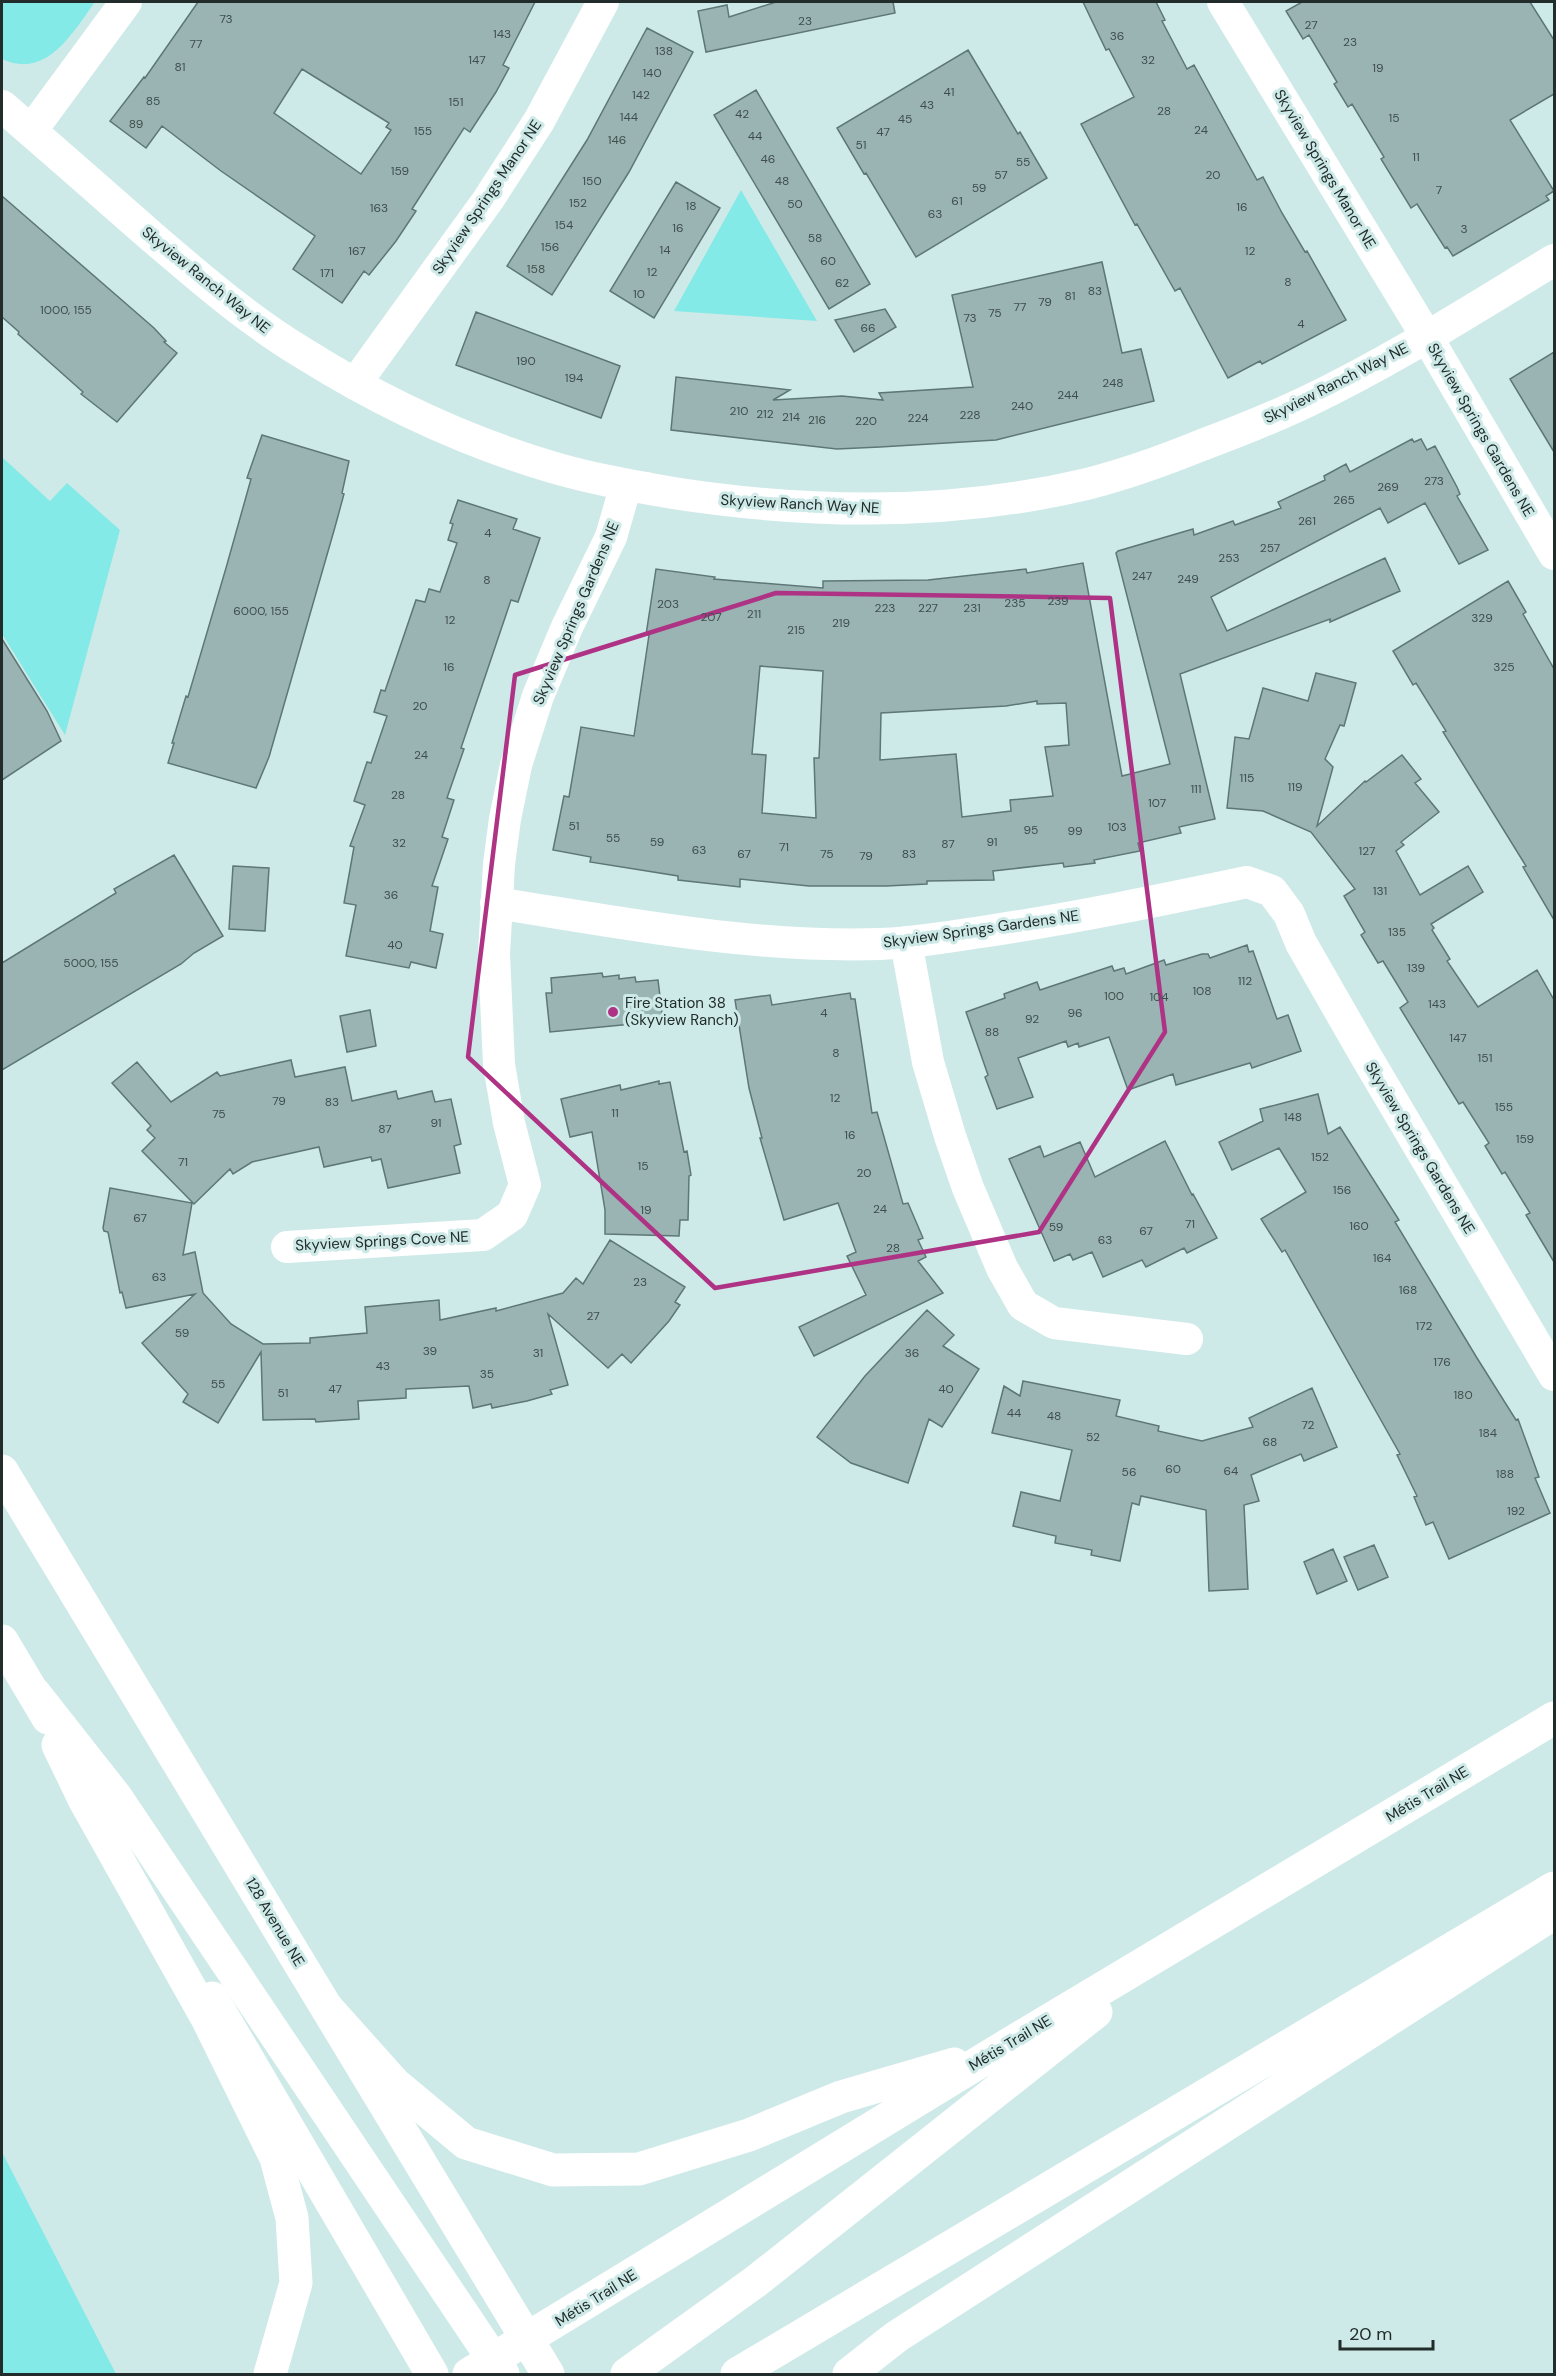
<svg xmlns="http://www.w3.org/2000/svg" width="1556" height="2376" font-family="'DM Sans',sans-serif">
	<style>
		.green { fill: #83eae7 }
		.building { fill: #99b4b3; stroke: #5e7776; stroke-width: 1.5; fill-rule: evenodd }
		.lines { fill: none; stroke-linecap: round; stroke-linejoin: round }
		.minor { stroke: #fff; stroke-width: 32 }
		.secondary { stroke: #fff; stroke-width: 33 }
		.primary { stroke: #fff; stroke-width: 33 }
		.marked { fill: none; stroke: #af3385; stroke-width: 4.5; stroke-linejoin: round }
		.poi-dot { fill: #af3385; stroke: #ceeae8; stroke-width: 2 }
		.labels { text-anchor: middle; stroke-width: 6; stroke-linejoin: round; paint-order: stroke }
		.number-label { font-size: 12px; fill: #3f4e4d }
		.street-label { font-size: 15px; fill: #212c2b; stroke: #ceeae8 }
		.poi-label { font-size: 15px; fill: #212c2b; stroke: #ceeae8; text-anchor: start }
	</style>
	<rect width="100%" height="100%" fill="#ceeae8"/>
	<path class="green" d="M 2,2 L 95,2 C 73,32 47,80 2,59 Z
		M 741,190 L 817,321 L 674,311 Z
		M 2,457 L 50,501 L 67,483 L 120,530 L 65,735 L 2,634 Z
		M 2,2152 L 116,2374 L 2,2374 Z"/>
	<path class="building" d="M 198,2 L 535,2 L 503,65 L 509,68 L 496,92 L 470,132 L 464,128 L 412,209 L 416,211 L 396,241 L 369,275 L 364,271 L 342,303 L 293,269 L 315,236 L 221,171 L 162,126 L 146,148 L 110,121 L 144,77 L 145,78 ZM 302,69 L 389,123 L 386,127 L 391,130 L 361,174 L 274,113 Z
		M 776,2 L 893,2 L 895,13 L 706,52 L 698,11 L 727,5 L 729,17 Z
		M 1083,2 L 1156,2 L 1165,20 L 1162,21 L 1187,69 L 1194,65 L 1257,180 L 1263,177 L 1282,213 L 1305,252 L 1307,251 L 1346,320 L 1262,364 L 1260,361 L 1228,378 L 1180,288 L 1175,291 L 1137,224 L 1135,225 L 1081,124 L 1134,97 L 1109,49 L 1106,50 Z
		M 1302,2 L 1530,2 L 1554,40 L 1554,94 L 1510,120 L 1554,191 L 1546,196 L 1549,200 L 1453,256 L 1447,247 L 1445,248 L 1417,204 L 1411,208 L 1381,159 L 1384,157 L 1352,104 L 1348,107 L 1334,84 L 1337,82 L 1309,35 L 1303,39 L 1286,11 Z
		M 647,28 L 693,52 L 629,172 L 552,295 L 507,266 L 587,140 Z
		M 968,50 L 1018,134 L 1020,132 L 1047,178 L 916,257 L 866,173 L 864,174 L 837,128 Z
		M 756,90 L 870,284 L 829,309 L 714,115 Z
		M 676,182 L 720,208 L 654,318 L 610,291 Z
		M 2,196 L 154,328 L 166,341 L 164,342 L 177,353 L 117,422 L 81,394 L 83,392 L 18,334 L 19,332 L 2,317 Z
		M 1102,262 L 1122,353 L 1141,349 L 1154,401 L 996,440 L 880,447 L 837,449 L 671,430 L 676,377 L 790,390 L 773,400 L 842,396 L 883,400 L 879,393 L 973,387 L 952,295 Z
		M 885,309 L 896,327 L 854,352 L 835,320 Z
		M 476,312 L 620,366 L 601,418 L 456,365 Z
		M 1554,352 L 1554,452 L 1510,379 Z
		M 262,435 L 349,461 L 342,493 L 344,494 L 335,527 L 269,757 L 256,788 L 168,763 L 174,743 L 172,743 L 186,696 L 188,697 L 226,568 L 251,479 L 247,478 Z
		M 1412,439 L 1414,442 L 1421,439 L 1427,450 L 1435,446 L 1457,487 L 1460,494 L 1457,496 L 1488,550 L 1459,564 L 1425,503 L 1388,523 L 1380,508 L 1211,597 L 1227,631 L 1385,558 L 1400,591 L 1330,622 L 1330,619 L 1180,674 L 1215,819 L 1179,827 L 1181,833 L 1138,843 L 1140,851 L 1094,860 L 1095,863 L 1064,867 L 1063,863 L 993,871 L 994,880 L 927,881 L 927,884 L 886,886 L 809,886 L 740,879 L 740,887 L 678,880 L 678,876 L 590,862 L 591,857 L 553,850 L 564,796 L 569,797 L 581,727 L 634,736 L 649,635 L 646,635 L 656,569 L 715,577 L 714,579 L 823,588 L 823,581 L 928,580 L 1026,569 L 1027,573 L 1083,563 L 1122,776 L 1170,764 L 1116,553 L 1118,551 L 1193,529 L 1194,535 L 1233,521 L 1235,525 L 1281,508 L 1278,502 L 1325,480 L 1324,476 L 1346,464 L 1350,472 ZM 760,666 L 823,671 L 819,758 L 814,758 L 816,818 L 762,813 L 766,755 L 752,754 ZM 1037,701 L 1037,704 L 1066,703 L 1069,745 L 1045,747 L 1053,796 L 1010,800 L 1011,811 L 962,817 L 956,754 L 880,760 L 881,713 L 1006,706 Z
		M 458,500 L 517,519 L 513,529 L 540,538 L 518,602 L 511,600 L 461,748 L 464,749 L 447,798 L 454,800 L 442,837 L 448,839 L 432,886 L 438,887 L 430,931 L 443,934 L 436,968 L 411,962 L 409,968 L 346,956 L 356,905 L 344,903 L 354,847 L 350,846 L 365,805 L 354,801 L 367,762 L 371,763 L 387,716 L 374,712 L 381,690 L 385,691 L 416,600 L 425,602 L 429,589 L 440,592 L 457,543 L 448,540 L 453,524 L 450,523 Z
		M 1508,581 L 1526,612 L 1523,614 L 1554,669 L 1554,920 L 1523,867 L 1526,866 L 1443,732 L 1446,731 L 1416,683 L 1413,685 L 1393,651 Z
		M 2,639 L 47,711 L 61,741 L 2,780 Z
		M 1316,673 L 1356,683 L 1344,726 L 1340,725 L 1325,759 L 1333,767 L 1317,826 L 1365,781 L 1366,782 L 1402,755 L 1421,779 L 1415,783 L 1439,812 L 1401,842 L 1404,845 L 1396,851 L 1420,895 L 1468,866 L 1483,892 L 1431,924 L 1434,928 L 1432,930 L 1450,959 L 1447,961 L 1478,1007 L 1537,970 L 1554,1000 L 1554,1262 L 1526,1215 L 1530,1213 L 1505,1172 L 1502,1174 L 1485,1146 L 1489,1143 L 1463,1102 L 1459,1104 L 1400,1008 L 1408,1002 L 1383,961 L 1378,963 L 1361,935 L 1365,932 L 1344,896 L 1355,889 L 1311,832 L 1263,811 L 1227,808 L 1235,737 L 1249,739 L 1263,688 L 1308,701 Z
		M 174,855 L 223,936 L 194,953 L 181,964 L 2,1070 L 2,963 L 116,893 L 114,889 Z
		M 233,866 L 269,868 L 265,931 L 229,929 Z
		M 1247,945 L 1249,952 L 1253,951 L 1277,1019 L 1288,1015 L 1301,1051 L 1252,1068 L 1250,1063 L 1176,1085 L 1173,1074 L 1128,1090 L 1109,1037 L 1079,1047 L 1078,1043 L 1068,1047 L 1066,1041 L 1018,1058 L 1033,1097 L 997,1109 L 985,1077 L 988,1075 L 966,1012 L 1005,998 L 1004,994 L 1037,982 L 1040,990 L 1112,966 L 1114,971 L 1124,968 L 1126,974 L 1164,960 L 1166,965 L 1202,954 L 1208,954 L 1210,958 Z
		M 602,973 L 603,977 L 619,975 L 619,979 L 635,977 L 636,982 L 658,980 L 663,1021 L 550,1032 L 546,993 L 552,993 L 551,978 Z
		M 850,993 L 851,999 L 855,999 L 872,1113 L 877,1112 L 903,1204 L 908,1203 L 923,1238 L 918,1240 L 926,1257 L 918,1261 L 943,1293 L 814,1356 L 799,1327 L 866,1295 L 847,1256 L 856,1252 L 838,1203 L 784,1220 L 760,1138 L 762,1138 L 749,1088 L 735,1000 L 770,995 L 772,1005 Z
		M 370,1010 L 376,1046 L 347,1052 L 340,1016 Z
		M 291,1060 L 295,1077 L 345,1067 L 352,1101 L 396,1091 L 398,1099 L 432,1091 L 435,1102 L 451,1099 L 461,1144 L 454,1146 L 460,1173 L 388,1188 L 381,1159 L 372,1161 L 371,1157 L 324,1167 L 319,1147 L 252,1162 L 233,1174 L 230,1169 L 194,1204 L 142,1151 L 155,1138 L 147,1130 L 151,1126 L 112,1083 L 137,1062 L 171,1102 L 217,1072 L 220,1076 Z
		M 659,1081 L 659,1084 L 670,1082 L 684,1152 L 687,1151 L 691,1175 L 689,1176 L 688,1220 L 680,1220 L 679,1236 L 605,1234 L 605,1210 L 592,1132 L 570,1137 L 561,1099 L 620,1085 L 621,1090 Z
		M 1318,1094 L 1328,1134 L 1340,1127 L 1399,1220 L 1395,1222 L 1477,1358 L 1516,1420 L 1518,1419 L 1539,1477 L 1535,1478 L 1550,1513 L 1449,1559 L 1433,1522 L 1426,1525 L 1414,1497 L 1417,1496 L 1397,1455 L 1400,1454 L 1285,1250 L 1282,1252 L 1261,1219 L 1306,1192 L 1279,1148 L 1232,1170 L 1219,1142 L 1263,1121 L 1260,1109 Z
		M 1165,1141 L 1192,1195 L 1193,1194 L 1217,1238 L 1187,1253 L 1184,1248 L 1146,1267 L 1142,1260 L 1103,1277 L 1092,1252 L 1073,1260 L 1070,1254 L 1054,1261 L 1009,1159 L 1040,1146 L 1044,1157 L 1080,1142 L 1095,1177 Z
		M 110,1188 L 192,1203 L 183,1255 L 195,1252 L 203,1293 L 231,1324 L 263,1344 L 310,1343 L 310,1338 L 367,1333 L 365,1307 L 439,1300 L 440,1320 L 496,1308 L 496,1311 L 563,1293 L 576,1278 L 583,1284 L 610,1240 L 685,1287 L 675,1302 L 680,1305 L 669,1321 L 631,1363 L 622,1354 L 608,1368 L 548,1314 L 568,1385 L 550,1390 L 552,1394 L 527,1401 L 492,1408 L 491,1404 L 473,1408 L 469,1386 L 406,1389 L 406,1398 L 358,1401 L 359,1419 L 316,1422 L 315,1419 L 263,1420 L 261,1352 L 218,1423 L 183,1402 L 188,1394 L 142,1343 L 195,1294 L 126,1308 L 122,1292 L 120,1293 L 108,1232 L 104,1231 L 103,1228 Z
		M 927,1310 L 954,1335 L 943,1346 L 979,1369 L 942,1427 L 929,1419 L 908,1483 L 851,1463 L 817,1437 L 865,1376 Z
		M 1023,1381 L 1120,1400 L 1116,1416 L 1159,1426 L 1158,1431 L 1202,1441 L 1253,1427 L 1249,1418 L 1312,1388 L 1337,1447 L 1304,1461 L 1301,1454 L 1251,1475 L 1259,1501 L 1244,1505 L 1248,1589 L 1209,1591 L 1206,1510 L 1141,1496 L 1139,1505 L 1132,1503 L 1120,1561 L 1091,1555 L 1092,1550 L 1055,1543 L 1056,1536 L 1013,1526 L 1021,1492 L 1060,1501 L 1072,1450 L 992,1433 L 1004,1386 L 1020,1396 Z
		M 1374,1545 L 1388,1577 L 1358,1590 L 1344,1557 Z
		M 1333,1549 L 1347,1581 L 1317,1594 L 1304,1562 Z"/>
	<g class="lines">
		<path class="minor" d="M 1223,2 L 1427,337 L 1554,554
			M 2,106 C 52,149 102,193 152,237 C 200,278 248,320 303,353 C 381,402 466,442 555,468 C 593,479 633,486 673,493 C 809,514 952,516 1087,484 C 1126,474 1165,460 1202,445 C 1237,432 1272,418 1306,402 C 1392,361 1473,309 1554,260
			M 31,131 L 126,2
			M 355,384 L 488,200 L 539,121 L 603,2
			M 496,903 C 623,923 750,948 880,944 C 916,943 952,936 988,931 C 1075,918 1161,900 1247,882 L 1272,891 L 1289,914 L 1301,943 L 1364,1053 L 1554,1375
			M 906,942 L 928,1062 L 950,1136 L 968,1188 L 1002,1268 L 1023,1305 L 1054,1323 L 1187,1339
			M 287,1247 L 483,1235 L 512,1215 L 525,1185 L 509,1123 L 499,1065 L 494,954 L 499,864 L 505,819 L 516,765 L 538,696 L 567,627 L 611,537 L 626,485"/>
		<path class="secondary" d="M 2,1471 L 548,2374
			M 2,1641 L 48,1718
			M 212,1998 L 432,2374"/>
		<path class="primary" d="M 35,1694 L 116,1797 L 503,2374
			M 58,1745 L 85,1801 L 208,2020 L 276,2158 L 292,2218 L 296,2283 L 270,2374
			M 327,2008 L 395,2084 L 466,2143 L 553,2170 L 639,2169 L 749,2135 L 841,2097 L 954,2064
			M 469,2374 L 996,2052 L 1554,1718
			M 627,2374 L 755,2282 L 1096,2012
			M 737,2374 L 1554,1888
			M 849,2374 L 896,2337 L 1548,1917"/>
	</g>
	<path class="marked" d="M 776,593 L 1110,598 L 1165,1032 L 1039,1232 L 715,1288 L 468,1057 L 515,675 Z"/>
	<circle class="poi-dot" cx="613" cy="1012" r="6"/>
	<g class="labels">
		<g class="number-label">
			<text x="226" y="23">73</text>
			<text x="805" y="25">23</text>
			<text x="1311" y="29">27</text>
			<text x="502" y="38">143</text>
			<text x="1117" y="40">36</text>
			<text x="1350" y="46">23</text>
			<text x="196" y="48">77</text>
			<text x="664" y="55">138</text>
			<text x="477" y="64">147</text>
			<text x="1148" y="64">32</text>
			<text x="180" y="71">81</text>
			<text x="1378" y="72">19</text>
			<text x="652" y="77">140</text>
			<text x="949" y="96">41</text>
			<text x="641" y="99">142</text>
			<text x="153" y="105">85</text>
			<text x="456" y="106">151</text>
			<text x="927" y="109">43</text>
			<text x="1164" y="115">28</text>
			<text x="742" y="118">42</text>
			<text x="629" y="121">144</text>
			<text x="1394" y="122">15</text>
			<text x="905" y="123">45</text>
			<text x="136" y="128">89</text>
			<text x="1201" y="134">24</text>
			<text x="423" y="135">155</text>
			<text x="883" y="136">47</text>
			<text x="755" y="140">44</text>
			<text x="617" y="144">146</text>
			<text x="861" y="149">51</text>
			<text x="1416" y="161">11</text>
			<text x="768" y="163">46</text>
			<text x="1023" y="166">55</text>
			<text x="400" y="175">159</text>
			<text x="1001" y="179">57</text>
			<text x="1213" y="179">20</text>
			<text x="592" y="185">150</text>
			<text x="782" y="185">48</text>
			<text x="979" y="192">59</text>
			<text x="1439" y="194">7</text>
			<text x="957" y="205">61</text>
			<text x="578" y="207">152</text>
			<text x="795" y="208">50</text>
			<text x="691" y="210">18</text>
			<text x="1242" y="211">16</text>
			<text x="379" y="212">163</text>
			<text x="935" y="218">63</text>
			<text x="564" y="229">154</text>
			<text x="678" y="232">16</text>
			<text x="1464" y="233">3</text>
			<text x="815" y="242">58</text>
			<text x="550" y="251">156</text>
			<text x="665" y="254">14</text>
			<text x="357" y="255">167</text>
			<text x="1250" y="255">12</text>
			<text x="828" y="265">60</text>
			<text x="536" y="273">158</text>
			<text x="652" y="276">12</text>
			<text x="327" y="277">171</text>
			<text x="1288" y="286">8</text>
			<text x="842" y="287">62</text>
			<text x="1095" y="295">83</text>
			<text x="639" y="298">10</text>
			<text x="1070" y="300">81</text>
			<text x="1045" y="306">79</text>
			<text x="1020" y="311">77</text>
			<text x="66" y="314">1000, 155</text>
			<text x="995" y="317">75</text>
			<text x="970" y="322">73</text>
			<text x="1301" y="328">4</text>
			<text x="868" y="332">66</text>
			<text x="526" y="365">190</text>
			<text x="574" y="382">194</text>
			<text x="1113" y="387">248</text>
			<text x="1068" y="399">244</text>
			<text x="1022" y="410">240</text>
			<text x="739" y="415">210</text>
			<text x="765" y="418">212</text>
			<text x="970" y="419">228</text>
			<text x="791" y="421">214</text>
			<text x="918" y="422">224</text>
			<text x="817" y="424">216</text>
			<text x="866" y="425">220</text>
			<text x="1434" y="485">273</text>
			<text x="1388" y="491">269</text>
			<text x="1344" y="504">265</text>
			<text x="1307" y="525">261</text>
			<text x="488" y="537">4</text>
			<text x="1270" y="552">257</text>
			<text x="1229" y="562">253</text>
			<text x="1142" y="580">247</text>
			<text x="1188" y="583">249</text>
			<text x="487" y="584">8</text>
			<text x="1058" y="605">239</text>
			<text x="1015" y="607">235</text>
			<text x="668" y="608">203</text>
			<text x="885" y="612">223</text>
			<text x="928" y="612">227</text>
			<text x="972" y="612">231</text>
			<text x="261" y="615">6000, 155</text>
			<text x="754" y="618">211</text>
			<text x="711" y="621">207</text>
			<text x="1482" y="622">329</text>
			<text x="450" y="624">12</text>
			<text x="841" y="627">219</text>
			<text x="796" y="634">215</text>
			<text x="449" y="671">16</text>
			<text x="1504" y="671">325</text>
			<text x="420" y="710">20</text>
			<text x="421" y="759">24</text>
			<text x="1247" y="782">115</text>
			<text x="1295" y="791">119</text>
			<text x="1196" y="793">111</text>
			<text x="398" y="799">28</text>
			<text x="1157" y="807">107</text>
			<text x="574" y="830">51</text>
			<text x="1117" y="831">103</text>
			<text x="1031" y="834">95</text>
			<text x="1075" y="835">99</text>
			<text x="613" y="842">55</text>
			<text x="657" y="846">59</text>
			<text x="992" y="846">91</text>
			<text x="399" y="847">32</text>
			<text x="948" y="848">87</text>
			<text x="784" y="851">71</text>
			<text x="699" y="854">63</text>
			<text x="1367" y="855">127</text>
			<text x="744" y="858">67</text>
			<text x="827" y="858">75</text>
			<text x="909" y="858">83</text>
			<text x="866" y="860">79</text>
			<text x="1380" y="895">131</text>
			<text x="391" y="899">36</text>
			<text x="1397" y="936">135</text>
			<text x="395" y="949">40</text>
			<text x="91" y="967">5000, 155</text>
			<text x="1416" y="972">139</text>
			<text x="1245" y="985">112</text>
			<text x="1202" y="995">108</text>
			<text x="1114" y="1000">100</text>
			<text x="1159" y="1001">104</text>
			<text x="1437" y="1008">143</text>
			<text x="824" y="1017">4</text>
			<text x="1075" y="1017">96</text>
			<text x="1032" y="1023">92</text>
			<text x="992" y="1036">88</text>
			<text x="1458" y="1042">147</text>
			<text x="836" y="1057">8</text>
			<text x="1485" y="1062">151</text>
			<text x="835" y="1102">12</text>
			<text x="279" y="1105">79</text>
			<text x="332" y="1106">83</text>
			<text x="1504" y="1111">155</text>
			<text x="615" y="1117">11</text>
			<text x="219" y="1118">75</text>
			<text x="1293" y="1121">148</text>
			<text x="436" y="1127">91</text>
			<text x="385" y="1133">87</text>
			<text x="850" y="1139">16</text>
			<text x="1525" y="1143">159</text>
			<text x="1320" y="1161">152</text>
			<text x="183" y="1166">71</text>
			<text x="643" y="1170">15</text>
			<text x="864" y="1177">20</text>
			<text x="1342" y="1194">156</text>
			<text x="880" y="1213">24</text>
			<text x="646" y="1214">19</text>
			<text x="140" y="1222">67</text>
			<text x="1190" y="1228">71</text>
			<text x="1359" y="1230">160</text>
			<text x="1056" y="1231">59</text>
			<text x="1146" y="1235">67</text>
			<text x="1105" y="1244">63</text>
			<text x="893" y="1252">28</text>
			<text x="1382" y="1262">164</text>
			<text x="159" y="1281">63</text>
			<text x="640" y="1286">23</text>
			<text x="1408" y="1294">168</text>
			<text x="593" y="1320">27</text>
			<text x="1424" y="1330">172</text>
			<text x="182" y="1337">59</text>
			<text x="430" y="1355">39</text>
			<text x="538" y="1357">31</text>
			<text x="912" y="1357">36</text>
			<text x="1442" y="1366">176</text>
			<text x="383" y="1370">43</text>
			<text x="487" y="1378">35</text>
			<text x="218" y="1388">55</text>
			<text x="335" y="1393">47</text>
			<text x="946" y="1393">40</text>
			<text x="283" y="1397">51</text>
			<text x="1463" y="1399">180</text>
			<text x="1014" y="1417">44</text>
			<text x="1054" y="1420">48</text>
			<text x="1308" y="1429">72</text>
			<text x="1488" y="1437">184</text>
			<text x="1093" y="1441">52</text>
			<text x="1270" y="1446">68</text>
			<text x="1173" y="1473">60</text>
			<text x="1231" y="1475">64</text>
			<text x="1129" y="1476">56</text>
			<text x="1505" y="1478">188</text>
			<text x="1516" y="1515">192</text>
		</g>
		<g class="street-label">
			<text transform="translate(1325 169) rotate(59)" y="5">Skyview Springs Manor NE</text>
			<text transform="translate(487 197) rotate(-56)" y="5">Skyview Springs Manor NE</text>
			<text transform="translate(206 280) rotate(39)" y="5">Skyview Ranch Way NE</text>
			<text transform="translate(1336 383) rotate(-27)" y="5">Skyview Ranch Way NE</text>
			<text transform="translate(1481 430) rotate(60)" y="5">Skyview Springs Gardens NE</text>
			<text transform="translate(800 504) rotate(3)" y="5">Skyview Ranch Way NE</text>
			<text transform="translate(576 613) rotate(-67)" y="5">Skyview Springs Gardens NE</text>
			<text transform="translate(981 929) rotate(-8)" y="5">Skyview Springs Gardens NE</text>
			<text transform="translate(1420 1148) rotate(59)" y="5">Skyview Springs Gardens NE</text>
			<text transform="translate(382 1241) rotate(-3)" y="5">Skyview Springs Cove NE</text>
			<text transform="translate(1427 1794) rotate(-31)" y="5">Métis Trail NE</text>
			<text transform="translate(275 1922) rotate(59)" y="5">128 Avenue NE</text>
			<text transform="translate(1010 2043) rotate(-31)" y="5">Métis Trail NE</text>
			<text transform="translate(596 2298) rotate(-32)" y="5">Métis Trail NE</text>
		</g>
		<g class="poi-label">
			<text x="625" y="1008">Fire Station 38<tspan x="625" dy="17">(Skyview Ranch)</tspan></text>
		</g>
	</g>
	<rect width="1556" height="2376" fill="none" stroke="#212c2b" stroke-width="6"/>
	<path d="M1340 2340v9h93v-9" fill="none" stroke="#212c2b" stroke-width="3"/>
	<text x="1349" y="2340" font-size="18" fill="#212c2b" stroke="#ceeae8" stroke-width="4.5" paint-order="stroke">20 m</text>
</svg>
